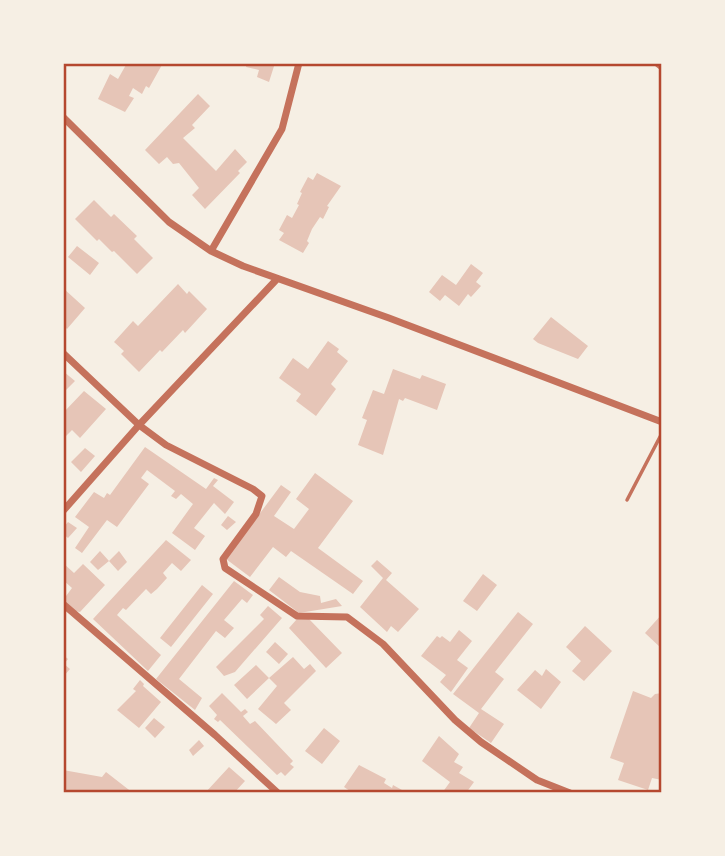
<svg xmlns="http://www.w3.org/2000/svg" width="725" height="856" font-family="Cabin,sans-serif">
	<style>
		.building { fill: #e6c5b7 }
		.lines { fill: none; stroke-linecap: round; stroke-linejoin: round }
		.service { stroke: #c5725c; stroke-width: 3.5 }
		.minor { stroke: #c5725c; stroke-width: 7 }
		.neatline { fill: none; stroke: #b5482f; stroke-width: 2.5 }
	</style>
	<rect width="100%" height="100%" fill="#f6efe4"/>
	<path class="building" d="M 127,63 L 163,63 L 149,88 L 146,86 L 142,94 L 133,88 L 129,96 L 134,98 L 125,112 L 98,99 L 110,74 L 118,79 Z
		M 247,63 L 275,63 L 269,82 L 257,77 L 259,70 L 246,67 Z
		M 198,94 L 210,106 L 192,125 L 195,128 L 183,138 L 216,171 L 235,149 L 247,162 L 238,171 L 240,173 L 205,209 L 192,195 L 199,188 L 179,163 L 173,164 L 167,157 L 159,164 L 145,150 Z
		M 317,173 L 341,186 L 327,206 L 329,207 L 323,219 L 320,217 L 312,229 L 307,241 L 309,243 L 303,253 L 279,240 L 284,233 L 279,230 L 287,215 L 292,218 L 299,205 L 297,204 L 302,193 L 300,192 L 308,177 L 313,180 Z
		M 94,200 L 111,217 L 114,214 L 137,236 L 134,239 L 153,258 L 137,274 L 114,251 L 112,252 L 99,239 L 97,241 L 75,219 Z
		M 77,246 L 99,263 L 90,275 L 68,257 Z
		M 471,264 L 483,273 L 476,282 L 481,286 L 471,297 L 468,294 L 459,306 L 445,295 L 440,301 L 429,292 L 442,275 L 456,285 Z
		M 178,284 L 187,294 L 189,291 L 207,309 L 185,333 L 183,330 L 162,352 L 160,350 L 139,372 L 121,354 L 124,351 L 114,342 L 133,321 L 138,326 Z
		M 63,288 L 85,308 L 67,329 L 63,325 Z
		M 551,317 L 588,346 L 578,359 L 538,343 L 533,339 Z
		M 328,341 L 339,349 L 337,352 L 348,361 L 331,384 L 336,389 L 316,416 L 296,401 L 301,394 L 279,378 L 293,358 L 308,369 Z
		M 393,369 L 420,379 L 422,375 L 446,384 L 437,410 L 405,398 L 403,401 L 399,399 L 383,455 L 358,445 L 367,420 L 362,418 L 373,390 L 384,394 Z
		M 63,371 L 75,381 L 63,393 Z
		M 84,391 L 106,409 L 80,438 L 72,430 L 63,439 L 63,413 Z
		M 145,447 L 206,489 L 214,478 L 218,480 L 213,486 L 234,502 L 225,514 L 214,503 L 194,528 L 205,536 L 195,550 L 172,533 L 193,504 L 181,494 L 176,499 L 171,496 L 175,491 L 147,470 L 141,478 L 149,484 L 117,527 L 107,520 L 82,553 L 75,548 L 89,527 L 75,517 L 94,492 L 104,498 L 107,493 L 110,495 Z
		M 85,448 L 95,456 L 81,472 L 71,462 Z
		M 315,473 L 353,501 L 318,548 L 363,581 L 353,594 L 291,551 L 286,557 L 273,547 L 250,577 L 226,559 L 281,485 L 291,492 L 274,516 L 294,529 L 309,509 L 296,499 Z
		M 228,516 L 236,522 L 227,530 L 221,525 Z
		M 68,522 L 77,528 L 68,538 L 63,534 L 63,528 Z
		M 166,540 L 191,560 L 181,571 L 172,563 L 163,573 L 167,578 L 157,589 L 151,594 L 146,589 L 126,610 L 123,608 L 117,615 L 161,655 L 148,671 L 93,619 Z
		M 100,551 L 109,561 L 98,570 L 90,562 Z
		M 119,551 L 127,562 L 118,571 L 109,561 Z
		M 377,560 L 392,573 L 386,580 L 419,609 L 398,632 L 391,626 L 387,632 L 360,607 L 383,578 L 371,566 Z
		M 63,563 L 74,573 L 83,564 L 105,585 L 80,612 L 75,611 L 63,600 L 72,588 L 63,580 Z
		M 483,574 L 497,585 L 477,611 L 463,601 Z
		M 279,577 L 300,592 L 320,596 L 321,603 L 336,599 L 342,606 L 299,613 L 269,590 Z
		M 234,581 L 253,595 L 247,603 L 242,599 L 224,620 L 234,628 L 225,638 L 216,631 L 179,679 L 202,698 L 195,710 L 156,679 Z
		M 202,585 L 213,594 L 171,647 L 160,638 Z
		M 268,606 L 282,618 L 235,672 L 224,676 L 216,667 L 264,619 L 260,615 Z
		M 518,612 L 533,624 L 495,672 L 504,679 L 481,709 L 504,724 L 491,743 L 469,728 L 479,713 L 453,694 Z
		M 662,614 L 662,649 L 645,633 Z
		M 297,619 L 309,619 L 342,653 L 326,668 L 289,628 Z
		M 585,626 L 612,651 L 584,681 L 572,671 L 581,661 L 566,647 Z
		M 459,630 L 472,641 L 457,660 L 468,668 L 451,692 L 440,682 L 446,675 L 421,656 L 437,636 L 440,638 L 442,636 L 450,642 Z
		M 275,642 L 288,654 L 279,664 L 266,652 Z
		M 63,655 L 68,659 L 64,664 L 70,669 L 63,677 Z
		M 293,657 L 304,669 L 310,664 L 316,671 L 284,703 L 291,710 L 276,724 L 258,709 L 277,686 L 269,678 L 247,699 L 234,685 L 256,665 L 269,678 Z
		M 546,669 L 561,682 L 541,709 L 517,690 L 535,670 L 542,676 Z
		M 140,680 L 144,684 L 143,686 L 161,702 L 139,728 L 117,710 L 136,691 L 133,689 Z
		M 633,691 L 651,698 L 655,694 L 662,693 L 662,780 L 652,778 L 648,790 L 618,780 L 624,763 L 610,758 Z
		M 222,693 L 241,712 L 245,709 L 248,712 L 243,716 L 250,724 L 255,721 L 293,761 L 290,764 L 294,767 L 285,776 L 281,772 L 277,775 L 220,720 L 218,722 L 214,719 L 217,715 L 209,706 Z
		M 154,718 L 165,727 L 155,738 L 145,728 Z
		M 324,728 L 340,741 L 322,764 L 305,751 Z
		M 439,736 L 459,754 L 454,762 L 463,767 L 459,773 L 474,782 L 466,793 L 442,793 L 450,782 L 422,761 Z
		M 199,740 L 204,746 L 193,756 L 189,750 Z
		M 359,765 L 386,779 L 384,783 L 392,788 L 393,785 L 402,790 L 400,793 L 353,793 L 344,787 Z
		M 229,767 L 245,781 L 234,793 L 205,793 Z
		M 63,770 L 102,777 L 106,772 L 133,793 L 63,793 Z"/>
	<g class="lines">
		<path class="service" d="M 627,500 L 662,433"/>
		<path class="minor" d="M 657,63 L 662,67
			M 63,117 L 169,222 L 211,251 L 243,266 L 389,318 L 662,422
			M 211,251 L 282,129 L 299,63
			M 63,353 L 139,425 L 166,445 L 253,489 L 262,496 L 256,514 L 223,559 L 225,568 L 297,616 L 347,617 L 383,644 L 455,720 L 481,742 L 537,780 L 570,793
			M 63,511 L 139,425 L 277,279
			M 63,604 L 215,735 L 278,793"/>
	</g>
	<rect width="725" height="856" fill="none" stroke="#f6efe4" stroke-width="130"/>
	<rect x="65" y="65" width="595" height="726" class="neatline"/>
</svg>
